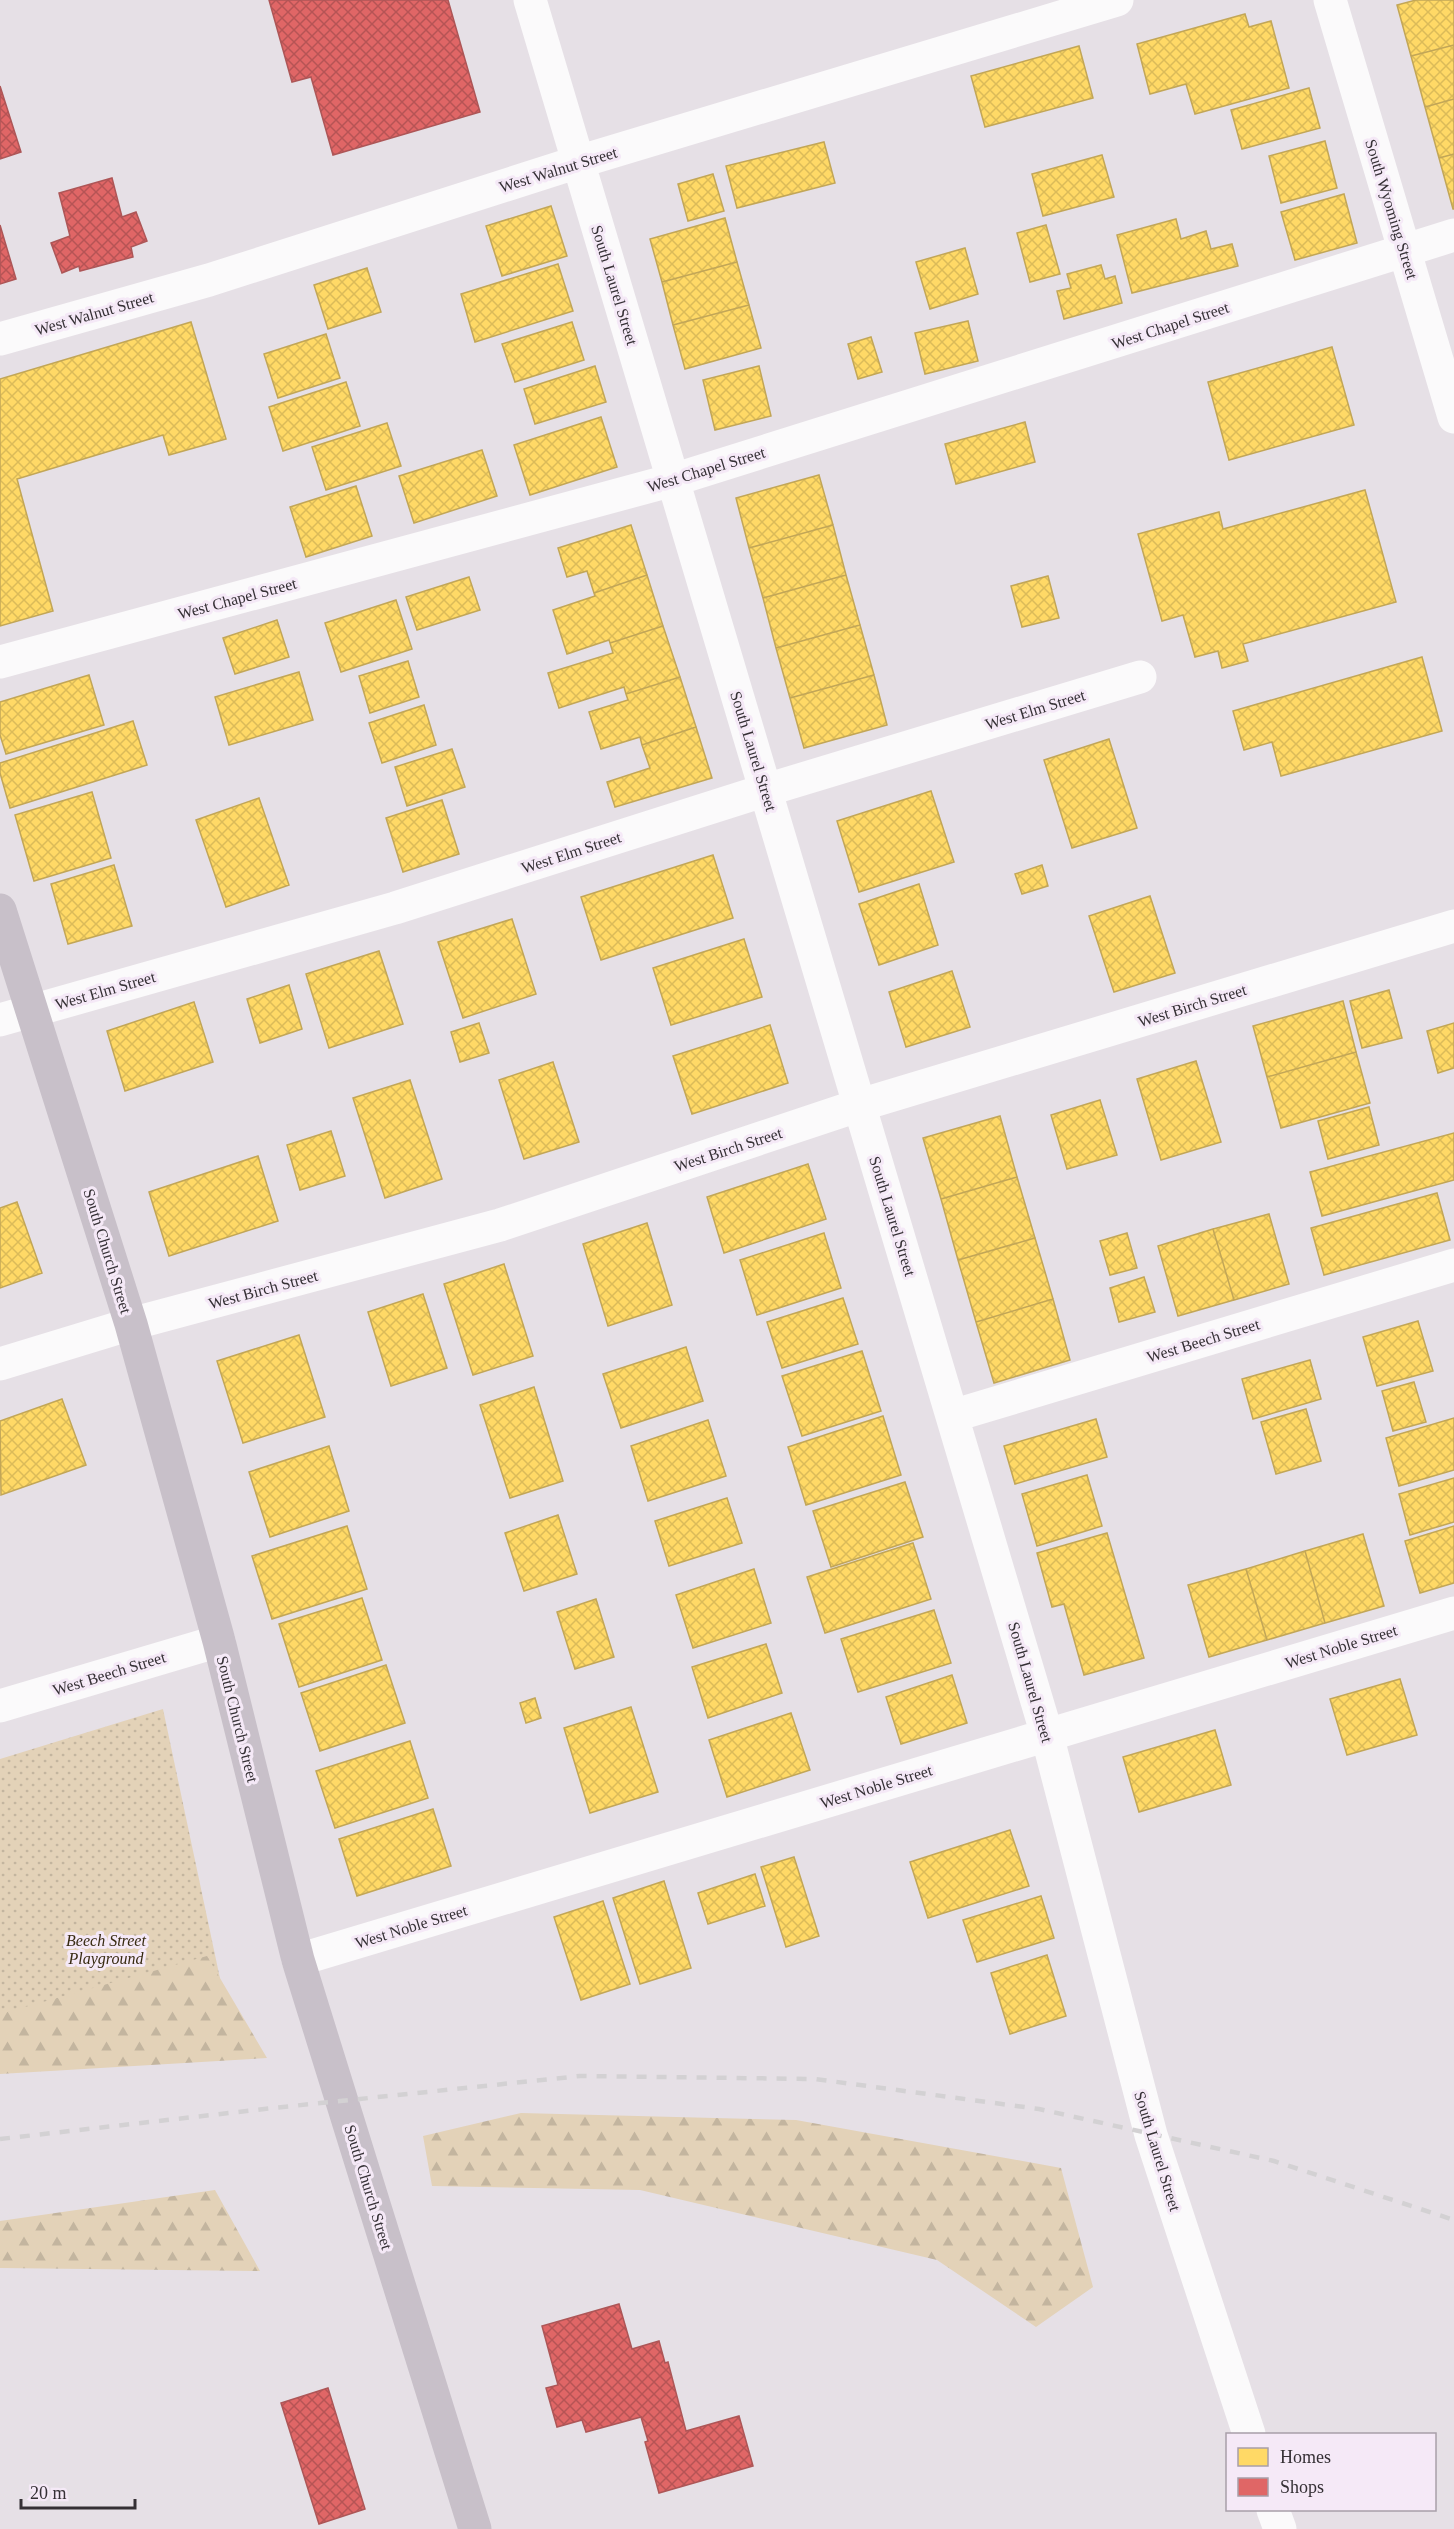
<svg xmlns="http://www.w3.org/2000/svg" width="1454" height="2529" font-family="'Times New Roman',serif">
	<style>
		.grass { fill: url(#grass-dots) }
		.forest { fill: url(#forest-firs) }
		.homes { fill: url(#homes-cross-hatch); stroke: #c2a657; stroke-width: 1.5 }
		.shops { fill: url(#shops-cross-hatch); stroke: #ad5657; stroke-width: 1.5 }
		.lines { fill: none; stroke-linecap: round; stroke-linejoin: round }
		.minor { stroke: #fbfafb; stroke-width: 33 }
		.trunk { stroke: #c8c0c9; stroke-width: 33 }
		.rail { stroke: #d3d1d3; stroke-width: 4.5; stroke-dasharray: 10 10; stroke-linecap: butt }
		.labels { text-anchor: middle; stroke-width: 6; stroke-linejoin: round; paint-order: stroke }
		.street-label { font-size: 16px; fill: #353035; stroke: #f5e9f7 }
		.park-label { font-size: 16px; font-style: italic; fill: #372a11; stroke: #f5e9f7 }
	</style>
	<defs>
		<pattern id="grass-dots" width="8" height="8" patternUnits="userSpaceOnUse" patternTransform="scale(1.5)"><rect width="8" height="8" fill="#e3d2b8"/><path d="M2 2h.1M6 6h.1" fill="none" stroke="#c3b59f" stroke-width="1.8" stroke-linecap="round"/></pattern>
		<pattern id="forest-firs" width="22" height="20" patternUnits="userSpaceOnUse" patternTransform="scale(1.5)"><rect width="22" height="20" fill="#e3d2b8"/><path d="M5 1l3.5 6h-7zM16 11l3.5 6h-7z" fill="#c3b59f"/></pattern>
		<pattern id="homes-cross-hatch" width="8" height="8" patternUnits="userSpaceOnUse" patternTransform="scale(1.5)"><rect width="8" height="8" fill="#ffd966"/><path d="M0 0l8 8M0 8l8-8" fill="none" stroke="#dbbb59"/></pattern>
		<pattern id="shops-cross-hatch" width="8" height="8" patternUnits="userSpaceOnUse" patternTransform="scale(1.5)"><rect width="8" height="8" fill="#e06666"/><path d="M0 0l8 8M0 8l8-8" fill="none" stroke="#b65455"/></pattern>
	</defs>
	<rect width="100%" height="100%" fill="#e6e0e6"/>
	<path class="grass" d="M 163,1709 L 233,2040 L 0,2071 L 0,1759 Z"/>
	<path class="forest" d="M 207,1956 L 267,2058 L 0,2074 L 0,2014 Z
		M 521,2113 L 796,2120 L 1061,2168 L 1093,2287 L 1036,2327 L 937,2260 L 640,2190 L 432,2186 L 423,2136 Z
		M 215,2190 L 260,2271 L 0,2268 L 0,2221 Z"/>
	<path class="homes" d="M 1416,0 L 1454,0 L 1454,45 L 1411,56 L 1397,5 Z
		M 1245,14 L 1249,27 L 1271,21 L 1289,88 L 1195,114 L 1186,84 L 1150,94 L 1137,44 Z
		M 1454,45 L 1454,99 L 1425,107 L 1411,56 Z
		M 1079,46 L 1093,98 L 985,127 L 971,76 Z
		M 1309,88 L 1320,128 L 1242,149 L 1231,110 Z
		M 1454,99 L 1454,154 L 1439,158 L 1425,107 Z
		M 1325,141 L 1337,188 L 1281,203 L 1269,156 Z
		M 824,142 L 835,183 L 737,208 L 726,166 Z
		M 1454,154 L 1454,209 L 1453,209 L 1439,158 Z
		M 1102,155 L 1114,197 L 1043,216 L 1032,174 Z
		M 713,174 L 724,211 L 688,221 L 678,184 Z
		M 1344,194 L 1357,243 L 1295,260 L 1281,212 Z
		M 551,206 L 567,256 L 502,276 L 486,226 Z
		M 725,218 L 737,262 L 662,282 L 650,239 Z
		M 1176,219 L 1181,239 L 1206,231 L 1211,249 L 1232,244 L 1238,266 L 1132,293 L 1117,235 Z
		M 1046,225 L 1060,274 L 1030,282 L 1017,233 Z
		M 965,248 L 978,294 L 930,309 L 916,262 Z
		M 737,262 L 749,305 L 673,325 L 662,282 Z
		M 558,264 L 573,311 L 475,342 L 461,294 Z
		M 1101,265 L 1105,279 L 1115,276 L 1122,303 L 1064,319 L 1057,291 L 1071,288 L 1067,274 Z
		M 367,268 L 381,312 L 328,329 L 314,285 Z
		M 749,305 L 761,348 L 685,369 L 673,325 Z
		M 968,321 L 978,361 L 925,374 L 915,333 Z
		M 191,322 L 226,439 L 169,455 L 163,435 L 17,479 L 53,611 L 0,626 L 0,379 Z
		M 572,322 L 584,360 L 515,382 L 502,344 Z
		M 326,334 L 340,378 L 278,398 L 264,354 Z
		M 871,337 L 882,372 L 858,379 L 848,344 Z
		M 1332,347 L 1354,425 L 1229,460 L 1208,382 Z
		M 595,366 L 606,402 L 535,424 L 524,389 Z
		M 759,366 L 771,416 L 715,430 L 703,380 Z
		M 346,382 L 360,426 L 283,451 L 269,407 Z
		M 601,417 L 617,467 L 530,495 L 514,445 Z
		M 1025,422 L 1035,462 L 956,484 L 945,444 Z
		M 387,423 L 401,466 L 326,490 L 312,447 Z
		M 482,450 L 497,496 L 414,523 L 399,476 Z
		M 819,475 L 833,525 L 749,548 L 736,498 Z
		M 356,486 L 372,536 L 306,557 L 290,507 Z
		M 1365,490 L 1396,602 L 1243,644 L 1248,661 L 1222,668 L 1218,651 L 1195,657 L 1183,615 L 1162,621 L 1138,534 L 1219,512 L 1223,529 Z
		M 631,525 L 647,575 L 594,593 L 587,571 L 567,577 L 558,548 Z
		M 833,525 L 846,575 L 763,598 L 749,548 Z
		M 647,575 L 663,626 L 610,643 L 609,640 L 567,654 L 553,610 L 595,596 L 594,593 Z
		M 846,575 L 860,625 L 776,648 L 763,598 Z
		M 1048,576 L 1059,618 L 1022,627 L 1011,586 Z
		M 469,577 L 480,610 L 417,630 L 406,597 Z
		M 396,600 L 412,649 L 341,672 L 325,623 Z
		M 277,620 L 289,657 L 235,674 L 223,638 Z
		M 860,625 L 874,675 L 790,698 L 776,648 Z
		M 663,626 L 680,677 L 626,694 L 624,687 L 559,708 L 548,673 L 613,653 L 610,643 Z
		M 1422,657 L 1442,731 L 1281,776 L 1272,742 L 1244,750 L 1233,711 Z
		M 408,661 L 419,697 L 370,713 L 359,676 Z
		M 299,672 L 313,720 L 229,745 L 215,697 Z
		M 89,675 L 104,725 L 6,754 L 0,735 L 0,702 Z
		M 874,675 L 887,725 L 804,748 L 790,698 Z
		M 680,677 L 696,727 L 642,745 L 640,737 L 601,749 L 589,712 L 628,700 L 626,694 Z
		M 424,705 L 436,745 L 382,763 L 369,723 Z
		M 133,721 L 147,765 L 10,808 L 0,773 L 0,763 Z
		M 696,727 L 712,778 L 615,807 L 607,782 L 650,768 L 642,745 Z
		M 1109,739 L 1137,828 L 1072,848 L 1044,760 Z
		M 452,749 L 465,787 L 407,806 L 395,767 Z
		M 931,791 L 954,862 L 859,892 L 837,821 Z
		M 92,792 L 111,858 L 34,881 L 15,815 Z
		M 259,798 L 289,885 L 226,907 L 196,820 Z
		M 442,800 L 459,854 L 403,872 L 386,818 Z
		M 713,855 L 733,918 L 601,960 L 581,897 Z
		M 114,865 L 132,926 L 68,944 L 51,884 Z
		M 1042,865 L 1048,886 L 1022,894 L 1015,874 Z
		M 919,884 L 938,945 L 879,965 L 859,904 Z
		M 1150,896 L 1175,973 L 1114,992 L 1089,916 Z
		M 512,919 L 536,994 L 463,1018 L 438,942 Z
		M 744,939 L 762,997 L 671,1025 L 653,968 Z
		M 379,951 L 403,1024 L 329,1048 L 306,974 Z
		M 952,971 L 970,1027 L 906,1047 L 889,992 Z
		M 289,985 L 302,1029 L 260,1043 L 247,999 Z
		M 1389,990 L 1402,1038 L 1362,1048 L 1350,1001 Z
		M 1343,1001 L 1356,1052 L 1267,1077 L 1253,1026 Z
		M 194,1002 L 213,1062 L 125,1091 L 107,1031 Z
		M 479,1023 L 489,1053 L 460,1062 L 451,1032 Z
		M 1454,1023 L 1454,1068 L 1438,1073 L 1427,1031 Z
		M 770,1025 L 788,1083 L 692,1114 L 673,1056 Z
		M 1356,1052 L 1370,1103 L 1281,1128 L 1267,1077 Z
		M 1196,1061 L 1221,1142 L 1161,1160 L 1137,1079 Z
		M 553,1062 L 579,1142 L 524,1159 L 499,1080 Z
		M 410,1080 L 442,1179 L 385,1198 L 353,1098 Z
		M 1100,1100 L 1117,1155 L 1067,1169 L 1051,1115 Z
		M 1369,1107 L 1379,1145 L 1328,1159 L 1318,1121 Z
		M 1000,1116 L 1017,1177 L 941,1199 L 923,1138 Z
		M 331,1131 L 345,1176 L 300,1190 L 287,1145 Z
		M 1454,1133 L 1454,1180 L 1322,1216 L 1310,1172 Z
		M 258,1156 L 278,1221 L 169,1256 L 149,1192 Z
		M 808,1164 L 826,1219 L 724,1253 L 707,1197 Z
		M 1017,1177 L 1035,1238 L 958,1260 L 941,1199 Z
		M 1437,1193 L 1450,1240 L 1324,1275 L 1311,1228 Z
		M 17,1202 L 42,1273 L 0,1288 L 0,1208 Z
		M 1269,1214 L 1289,1284 L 1234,1300 L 1213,1229 Z
		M 647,1223 L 672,1305 L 608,1326 L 583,1244 Z
		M 1213,1229 L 1234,1300 L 1178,1316 L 1158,1246 Z
		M 824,1233 L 841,1288 L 757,1315 L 740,1260 Z
		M 1127,1233 L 1137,1268 L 1110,1275 L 1100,1241 Z
		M 1035,1238 L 1053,1299 L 976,1322 L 958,1260 Z
		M 504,1264 L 533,1356 L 473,1375 L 444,1284 Z
		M 1144,1277 L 1155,1312 L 1119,1322 L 1110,1288 Z
		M 423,1294 L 447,1368 L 391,1386 L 368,1312 Z
		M 843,1298 L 858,1344 L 782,1368 L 767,1322 Z
		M 1053,1299 L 1070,1360 L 994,1383 L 976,1322 Z
		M 1418,1321 L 1433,1371 L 1377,1386 L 1363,1337 Z
		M 299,1335 L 325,1417 L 243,1443 L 217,1361 Z
		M 686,1347 L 703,1401 L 621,1428 L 603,1374 Z
		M 862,1351 L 881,1411 L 802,1436 L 782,1376 Z
		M 1310,1360 L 1321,1399 L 1253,1419 L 1242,1379 Z
		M 1414,1382 L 1426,1422 L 1393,1431 L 1382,1391 Z
		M 534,1387 L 563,1481 L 510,1498 L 480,1405 Z
		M 62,1399 L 86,1465 L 1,1495 L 0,1421 Z
		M 1306,1409 L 1321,1461 L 1276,1474 L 1261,1422 Z
		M 883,1416 L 901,1475 L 806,1505 L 788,1447 Z
		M 1454,1418 L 1454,1470 L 1399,1486 L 1386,1438 Z
		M 1096,1419 L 1107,1457 L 1015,1484 L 1004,1446 Z
		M 708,1420 L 726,1476 L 648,1501 L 631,1446 Z
		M 329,1446 L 349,1511 L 270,1537 L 249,1472 Z
		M 1087,1475 L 1102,1526 L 1037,1546 L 1022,1494 Z
		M 1454,1478 L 1454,1522 L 1410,1535 L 1399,1494 Z
		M 905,1482 L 923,1537 L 831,1567 L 813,1511 Z
		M 727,1498 L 742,1543 L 669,1566 L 655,1521 Z
		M 558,1515 L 577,1574 L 524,1591 L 505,1533 Z
		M 347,1526 L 367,1589 L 272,1619 L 252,1556 Z
		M 1454,1526 L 1454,1583 L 1420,1593 L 1405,1541 Z
		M 1107,1533 L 1144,1658 L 1084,1675 L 1064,1604 L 1052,1607 L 1037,1553 Z
		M 1363,1534 L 1384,1606 L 1325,1623 L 1305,1551 Z
		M 913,1543 L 931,1599 L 825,1633 L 807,1577 Z
		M 1305,1551 L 1325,1623 L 1267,1640 L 1246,1569 Z
		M 754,1569 L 771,1623 L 693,1648 L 676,1595 Z
		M 1246,1569 L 1267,1640 L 1209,1657 L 1188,1585 Z
		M 362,1598 L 382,1660 L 299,1687 L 279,1624 Z
		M 596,1599 L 614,1657 L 575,1669 L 557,1612 Z
		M 934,1610 L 951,1663 L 858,1692 L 841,1639 Z
		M 766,1644 L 782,1693 L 708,1718 L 692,1667 Z
		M 386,1665 L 405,1723 L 320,1751 L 301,1693 Z
		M 952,1675 L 967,1723 L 901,1744 L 886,1697 Z
		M 1400,1679 L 1417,1735 L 1347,1755 L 1330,1699 Z
		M 535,1698 L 541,1718 L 526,1723 L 520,1703 Z
		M 631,1707 L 658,1792 L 590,1813 L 564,1728 Z
		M 791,1713 L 810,1770 L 727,1797 L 709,1740 Z
		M 1215,1730 L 1231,1785 L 1139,1812 L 1123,1757 Z
		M 410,1741 L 428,1798 L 335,1828 L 316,1771 Z
		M 433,1809 L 451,1866 L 357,1896 L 339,1839 Z
		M 1010,1830 L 1029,1886 L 928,1918 L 910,1862 Z
		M 794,1857 L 819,1936 L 786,1947 L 761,1867 Z
		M 755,1874 L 765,1906 L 708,1924 L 698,1893 Z
		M 664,1881 L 691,1968 L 640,1984 L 613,1898 Z
		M 1041,1896 L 1054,1938 L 977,1962 L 963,1920 Z
		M 603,1901 L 630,1984 L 581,2000 L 554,1917 Z
		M 1047,1955 L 1066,2016 L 1010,2034 L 991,1973 Z"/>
	<path class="shops" d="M 269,0 L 448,0 L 480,112 L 333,155 L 311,77 L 292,82 Z
		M 0,86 L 21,152 L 0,159 Z
		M 112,178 L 122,217 L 136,212 L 147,241 L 131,247 L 133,257 L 80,271 L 79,266 L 62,273 L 51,243 L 70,236 L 59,193 Z
		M 0,225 L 16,279 L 0,284 Z
		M 619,2304 L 632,2349 L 659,2341 L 665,2363 L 668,2362 L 686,2431 L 739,2416 L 753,2466 L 659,2493 L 645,2442 L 648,2441 L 641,2417 L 586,2432 L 582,2420 L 557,2427 L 546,2388 L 558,2385 L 542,2326 Z
		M 328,2388 L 365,2509 L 319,2524 L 281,2403 Z"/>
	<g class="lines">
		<path class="minor" d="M 530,0 L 1047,1735 L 1151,2135 L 1249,2434
			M 1330,0 L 1454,417
			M 0,339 L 209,280 L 578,162 L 1117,0
			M 0,662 L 673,480 L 1454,235
			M 0,1020 L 395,908 L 766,790 L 1140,677
			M 0,1364 L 131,1324 L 500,1225 L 860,1105 L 1454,926
			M 952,1416 L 1454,1265
			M 0,1706 L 219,1641
			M 298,1960 L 1454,1613
			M 1273,2510 L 1280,2529"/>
		<path class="trunk" d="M 0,910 L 131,1324 L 219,1641 L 298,1960 L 475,2529"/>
		<path class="rail" d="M 0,2139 L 273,2108 L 580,2076 L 815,2079 L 1039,2109 L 1274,2161 L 1454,2220"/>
	</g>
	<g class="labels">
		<g class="street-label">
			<text transform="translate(558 169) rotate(-17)" y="6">West Walnut Street</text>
			<text transform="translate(1392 209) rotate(73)" y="6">South Wyoming Street</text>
			<text transform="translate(615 285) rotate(73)" y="6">South Laurel Street</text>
			<text transform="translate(94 313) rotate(-16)" y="6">West Walnut Street</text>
			<text transform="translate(1170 325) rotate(-18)" y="6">West Chapel Street</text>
			<text transform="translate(706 469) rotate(-17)" y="6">West Chapel Street</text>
			<text transform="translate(237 598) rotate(-15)" y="6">West Chapel Street</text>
			<text transform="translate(1035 709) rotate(-17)" y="6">West Elm Street</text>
			<text transform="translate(754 751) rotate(73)" y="6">South Laurel Street</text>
			<text transform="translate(571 852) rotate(-18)" y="6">West Elm Street</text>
			<text transform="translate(105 990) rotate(-16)" y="6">West Elm Street</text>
			<text transform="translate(1192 1005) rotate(-17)" y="6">West Birch Street</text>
			<text transform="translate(728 1149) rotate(-18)" y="6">West Birch Street</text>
			<text transform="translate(893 1216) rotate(73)" y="6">South Laurel Street</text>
			<text transform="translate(108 1251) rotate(73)" y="6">South Church Street</text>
			<text transform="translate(263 1289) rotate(-15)" y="6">West Birch Street</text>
			<text transform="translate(1203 1340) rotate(-17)" y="6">West Beech Street</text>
			<text transform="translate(1341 1646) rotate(-17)" y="6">West Noble Street</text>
			<text transform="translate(109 1673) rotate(-17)" y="6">West Beech Street</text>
			<text transform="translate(1031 1682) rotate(74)" y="6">South Laurel Street</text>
			<text transform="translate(238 1719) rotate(76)" y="6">South Church Street</text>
			<text transform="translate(876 1786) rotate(-17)" y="6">West Noble Street</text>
			<text transform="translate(411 1926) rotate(-17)" y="6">West Noble Street</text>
			<text transform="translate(1158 2151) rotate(73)" y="6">South Laurel Street</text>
			<text transform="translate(369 2187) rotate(73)" y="6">South Church Street</text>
		</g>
		<g class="park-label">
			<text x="106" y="1946">Beech Street<tspan x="106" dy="18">Playground</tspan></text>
		</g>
	</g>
	<rect x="1226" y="2433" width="210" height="78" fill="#f5e9f7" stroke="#a89fa9" stroke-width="1.5"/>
	<rect x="1238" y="2448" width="30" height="18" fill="#ffd966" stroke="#a89fa9" stroke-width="1.5"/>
	<text x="1280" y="2463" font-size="18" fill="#353035">Homes</text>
	<rect x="1238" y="2478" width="30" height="18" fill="#e06666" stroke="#a89fa9" stroke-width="1.5"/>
	<text x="1280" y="2493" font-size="18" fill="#353035">Shops</text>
	<path d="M21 2499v9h114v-9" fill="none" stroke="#353035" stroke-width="3"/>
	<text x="30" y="2499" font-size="18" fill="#353035" stroke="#f5e9f7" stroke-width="4.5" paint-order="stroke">20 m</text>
</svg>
